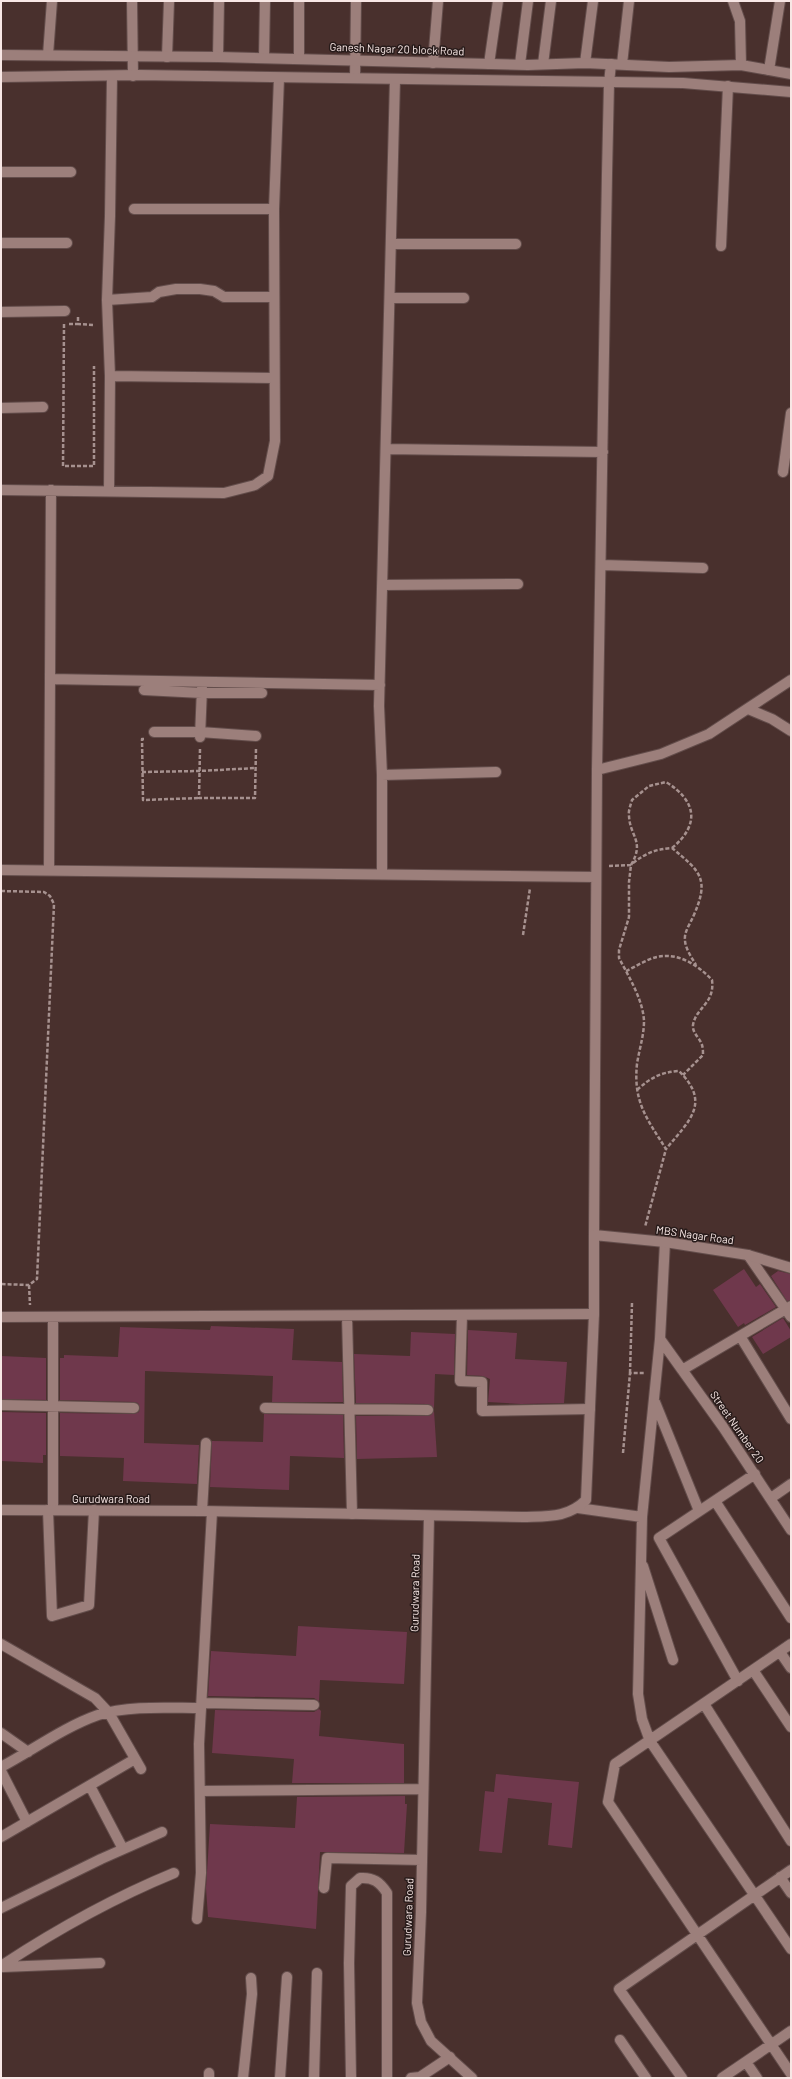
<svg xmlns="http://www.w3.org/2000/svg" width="792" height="2079" font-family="Barlow,sans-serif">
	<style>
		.building { fill: #6f384c }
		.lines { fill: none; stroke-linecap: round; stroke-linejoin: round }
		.lane-casing { stroke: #634d4b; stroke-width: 12 }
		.street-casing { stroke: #634d4b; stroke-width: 12 }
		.secondary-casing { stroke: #634d4b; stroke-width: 12 }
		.path { stroke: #a6918f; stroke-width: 2.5; stroke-dasharray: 4 2; stroke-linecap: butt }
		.lane { stroke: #9c7f7b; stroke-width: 10 }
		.street { stroke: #9c7f7b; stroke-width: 10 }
		.secondary { stroke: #9c7f7b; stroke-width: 10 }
		.labels { text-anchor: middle; stroke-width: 3; stroke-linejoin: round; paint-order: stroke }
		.street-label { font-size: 11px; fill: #f8e7e5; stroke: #271b1a }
	</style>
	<rect width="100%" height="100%" fill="#49302d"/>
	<path class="building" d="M 744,1269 L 756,1287 L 760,1284 L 776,1307 L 745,1325 L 744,1323 L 738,1327 L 713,1290 Z
		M 778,1271 L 791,1274 L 791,1300 L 787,1301 L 771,1276 Z
		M 783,1318 L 791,1331 L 791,1337 L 763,1354 L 752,1337 Z
		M 211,1326 L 294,1329 L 292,1360 L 342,1362 L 343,1402 L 272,1402 L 273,1376 L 145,1371 L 144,1443 L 199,1445 L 197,1484 L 123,1481 L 124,1458 L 60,1456 L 60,1413 L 134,1414 L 139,1412 L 140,1408 L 138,1403 L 134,1402 L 60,1400 L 60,1358 L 64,1358 L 64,1355 L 118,1357 L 120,1327 L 210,1330 Z
		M 468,1330 L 517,1333 L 515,1359 L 567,1362 L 564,1403 L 521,1404 L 488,1402 L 490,1379 L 483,1376 L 467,1375 Z
		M 411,1332 L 455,1334 L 454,1375 L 435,1374 L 434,1408 L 428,1404 L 356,1403 L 354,1354 L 410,1356 Z
		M 1,1356 L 46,1358 L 46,1400 L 1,1399 Z
		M 434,1411 L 437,1457 L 357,1459 L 356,1416 L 428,1416 L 431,1415 Z
		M 1,1412 L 46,1413 L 46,1455 L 43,1455 L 43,1463 L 1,1461 Z
		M 264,1414 L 343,1415 L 344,1458 L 290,1456 L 289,1490 L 210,1487 L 212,1441 L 263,1442 Z
		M 298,1626 L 407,1632 L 404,1684 L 320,1680 L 319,1701 L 314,1698 L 208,1696 L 211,1651 L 296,1656 Z
		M 319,1709 L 321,1711 L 319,1736 L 404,1744 L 404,1783 L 292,1783 L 294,1759 L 212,1753 L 215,1710 L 314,1712 Z
		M 496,1774 L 579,1782 L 572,1848 L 548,1845 L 552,1803 L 508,1798 L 502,1853 L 479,1851 L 485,1791 L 494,1792 Z
		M 405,1796 L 405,1804 L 407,1804 L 404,1853 L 320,1852 L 316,1929 L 208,1917 L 206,1888 L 210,1824 L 295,1828 L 297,1797 Z"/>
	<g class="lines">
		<g class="lane-casing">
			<path id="lane" d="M 748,709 L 772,719 L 791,731
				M 209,2078 L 209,2073
				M 243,2078 L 252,1994 L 251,1978
				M 280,2078 L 287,1977
				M 314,2078 L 317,1973
				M 351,2078 L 349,1963 L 351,1886 L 360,1878 C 373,1877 380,1882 387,1893 L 387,2078
				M 411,2078 L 420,2077 L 450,2057"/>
		</g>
		<g class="street-casing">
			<path id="street" d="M 132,1 L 133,76
				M 299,1 L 299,59
				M 733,1 L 740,21 L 741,65
				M 48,55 L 52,1
				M 167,57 L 169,1
				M 218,57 L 219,1
				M 264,58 L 265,1
				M 433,63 L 438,1
				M 585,63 L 593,1
				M 489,64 L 498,1
				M 520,64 L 528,1
				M 543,64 L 551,1
				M 622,64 L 629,1
				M 769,70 L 780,1
				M 355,78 L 356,1
				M 1,172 L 71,172
				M 134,209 L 274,209
				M 1,243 L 67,243
				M 392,244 L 516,244
				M 721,246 L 728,86
				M 390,298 L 464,298
				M 107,300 L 110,216 L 112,76
				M 1,312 L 65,311
				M 110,376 L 274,378
				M 1,408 L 43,407
				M 386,449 L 603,452
				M 783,472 L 791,413
				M 1,490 L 224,493 L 255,485 L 268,476 L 275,441 L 274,209 L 279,78
				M 109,491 L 110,376 L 107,300 L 152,297 L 159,292 L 176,289 L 200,289 L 214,291 L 224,297 L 274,297
				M 602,565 L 703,568
				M 382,585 L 518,584
				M 50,679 L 380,685
				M 144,690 L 202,693 L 262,693
				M 154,732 L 200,732 L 256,736
				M 200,737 L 202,688
				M 597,770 L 661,754 L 709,734 L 791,680
				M 382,775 L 496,772
				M 1,870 L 596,877
				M 49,870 L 51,490
				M 382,874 L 382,775 L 379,706 L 395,79
				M 594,1235 L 597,770 L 607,174 L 609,83 L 611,64
				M 665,1242 L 660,1339 L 642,1517 L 638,1694 L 642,1719 L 650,1741 L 791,1949
				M 748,1255 L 791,1317
				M 462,1315 L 460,1381 L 482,1382 L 482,1411 L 590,1409
				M 347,1316 L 352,1514
				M 1,1317 L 594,1314
				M 53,1317 L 53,1510
				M 740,1336 L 791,1419
				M 660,1339 L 723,1427 L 791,1530
				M 682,1370 L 791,1306
				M 655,1402 L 699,1511
				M 1,1405 L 134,1408
				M 265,1408 L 428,1410
				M 771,1498 L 791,1484
				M 715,1501 L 791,1618
				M 578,1508 L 642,1517
				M 48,1510 L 52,1616 L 89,1605 L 94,1510
				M 202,1511 L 206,1443
				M 429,1516 L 421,1912 L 417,2003 L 421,2022 L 431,2041 L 472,2078
				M 643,1566 L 673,1660
				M 1,1644 L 95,1698 L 109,1713 L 141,1769
				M 791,1644 L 615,1764 L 608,1802 L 791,2074
				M 780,1652 L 791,1668
				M 753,1670 L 791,1727
				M 738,1681 L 659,1538 L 755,1474
				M 202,1703 L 314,1705
				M 704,1704 L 791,1841
				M 1,1733 L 28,1752
				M 1,1767 C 33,1750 64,1727 98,1715 C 129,1705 169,1708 201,1708
				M 1,1771 L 27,1822
				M 90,1786 L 123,1849
				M 200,1791 L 423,1789
				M 1,1837 L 135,1759
				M 780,1877 L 791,1893
				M 324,1888 L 327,1858 L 422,1860
				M 1,1908 L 101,1859 L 162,1832
				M 197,1919 L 201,1873 L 199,1744 L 212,1512
				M 1,1966 C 56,1930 113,1898 174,1873
				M 3,1967 L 100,1963
				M 620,2040 L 646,2078
				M 746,2062 L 757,2078
				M 682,2078 L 619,1989 L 791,1870
				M 722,2078 L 791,2031"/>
		</g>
		<g class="secondary-casing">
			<path id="secondary" d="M 1,55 L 218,57 L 528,65 L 585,63 L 669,67 L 741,65 L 791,74
				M 1,77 L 138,75 L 683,83 L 791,92
				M 1,1510 L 202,1511 L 523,1517 C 548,1516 568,1518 586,1500 L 594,1314 L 594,1235 L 665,1242 L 748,1255 L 791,1268"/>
		</g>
		<path class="path" d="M 78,317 L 78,324 L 95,325
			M 64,324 L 63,466 L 94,466 L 94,366
			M 69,324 L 78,324
			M 144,739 L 142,739 L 143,800 L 199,798
			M 200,749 L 199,798 L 255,798 L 256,748
			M 142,772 L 199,771 L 256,768
			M 633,863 C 646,853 656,849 672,848 C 701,872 710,879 693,917 C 690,924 684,932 685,940 C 685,948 692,958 696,965
			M 631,865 C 645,841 630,837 629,816 C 628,811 631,804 632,800 L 649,786 L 666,782 C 697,801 700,825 672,848
			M 609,866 L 631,865 L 629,882 L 629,917 L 619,950 L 619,958 C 629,977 643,1000 644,1021 C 644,1036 639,1050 637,1064 C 633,1102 647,1119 666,1149 L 645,1227
			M 1,891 L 44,892 L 50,896 L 54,904 L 37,1279 L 29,1285 L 1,1284
			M 523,935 L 530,888
			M 626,971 C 635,967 647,959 657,957 C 678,952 698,965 712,980 C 715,1004 696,1007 693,1025 C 692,1033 700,1038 702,1045 C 703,1048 703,1052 703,1055 L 683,1075
			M 637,1090 C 650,1078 661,1072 679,1071 C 711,1103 690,1120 666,1149
			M 29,1285 L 30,1305
			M 630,1373 L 632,1303
			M 623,1453 L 630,1373 L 644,1373"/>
		<use href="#lane" class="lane"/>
		<use href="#street" class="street"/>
		<use href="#secondary" class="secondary"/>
	</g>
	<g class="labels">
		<g class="street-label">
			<text transform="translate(397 49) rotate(2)" y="4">Ganesh Nagar 20 block Road</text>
			<text transform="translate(695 1235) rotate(8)" y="4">MBS Nagar Road</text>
			<text transform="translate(737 1427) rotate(55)" y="4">Street Number 20</text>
			<text x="111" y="1503">Gurudwara Road</text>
			<text transform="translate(415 1593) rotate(-89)" y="4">Gurudwara Road</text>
			<text transform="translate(408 1917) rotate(-88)" y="4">Gurudwara Road</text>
		</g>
	</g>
	<rect width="792" height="2079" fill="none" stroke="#f8e7e5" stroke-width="4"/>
</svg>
